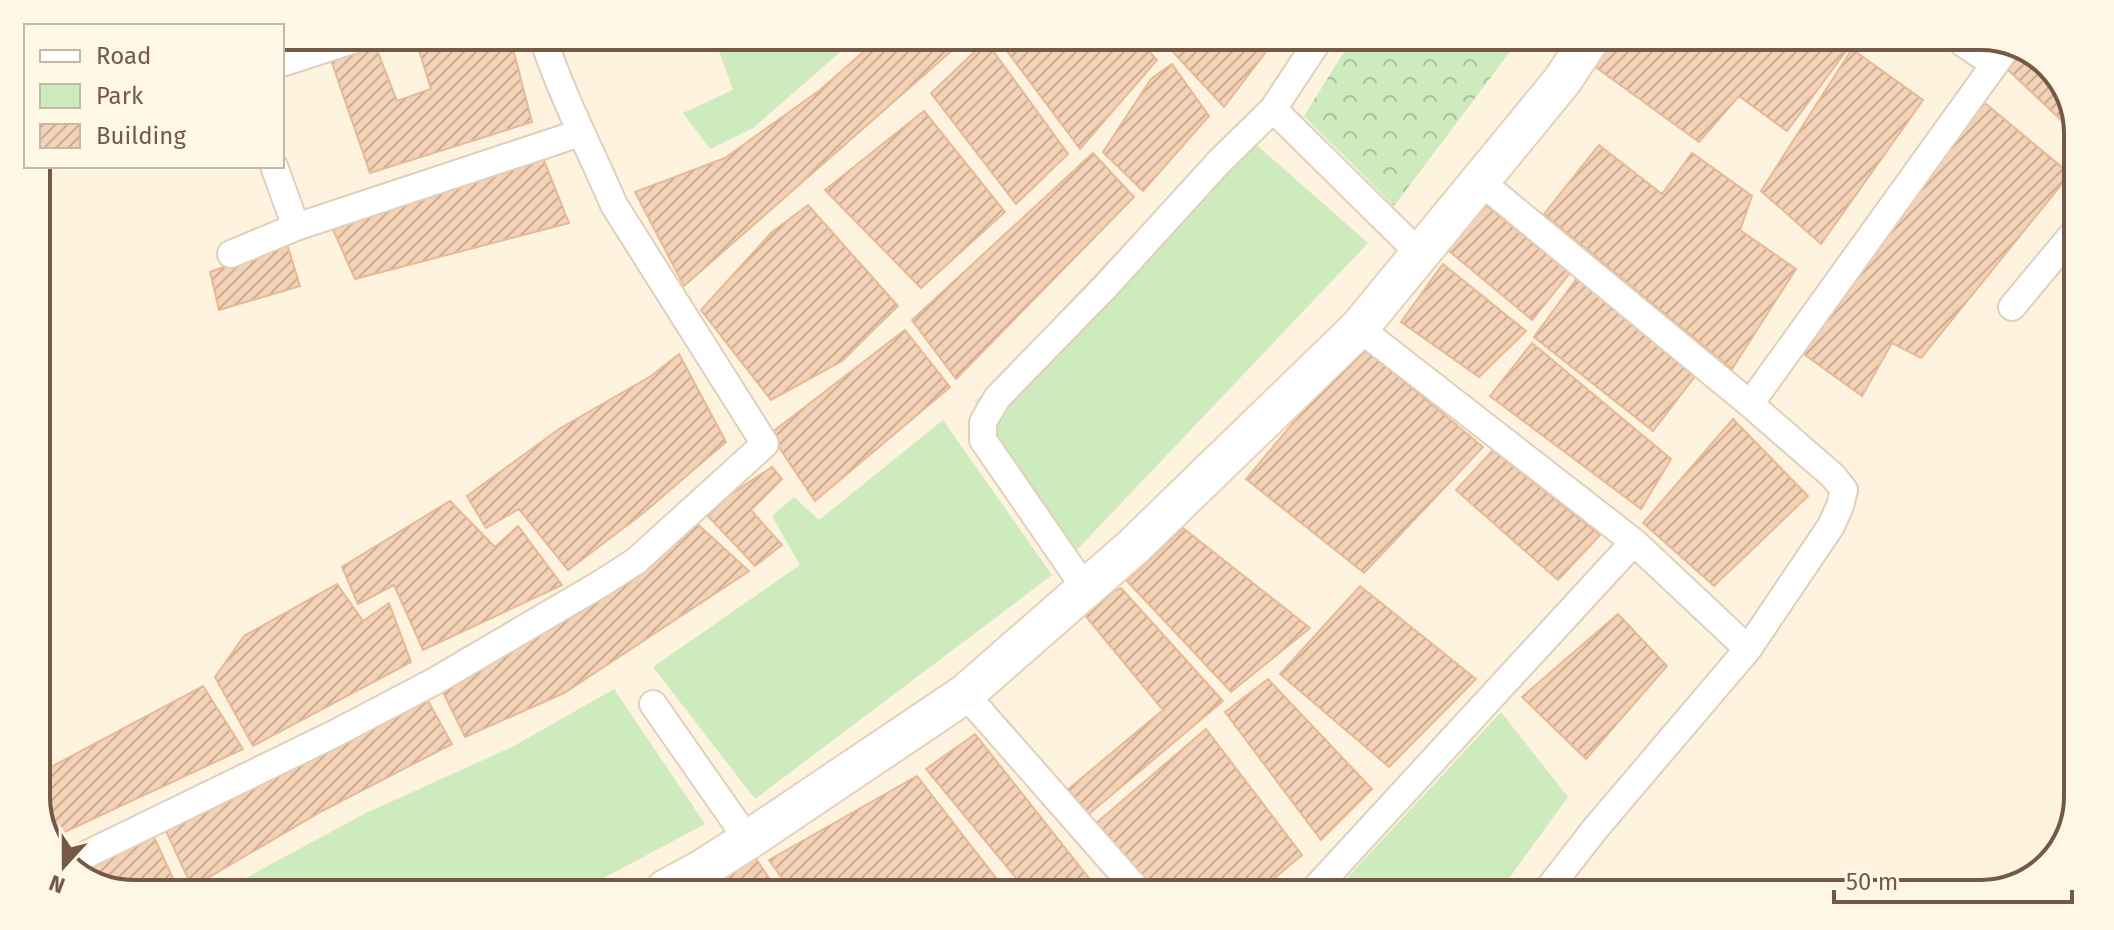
<svg xmlns="http://www.w3.org/2000/svg" width="2114" height="930" font-family="'Fira Sans',sans-serif">
	<style>
		.green { fill: #cdebbd }
		.forest { fill: url(#forest-crowns) }
		.building { fill: url(#building-hatch); stroke: #e7b995; stroke-width: 2 }
		.lines { fill: none; stroke-linecap: round; stroke-linejoin: round }
		.street-casing { stroke: #e1cfbb; stroke-width: 30 }
		.secondary-casing { stroke: #e7d1b8; stroke-width: 42 }
		.street { stroke: #fff; stroke-width: 26 }
		.secondary { stroke: #fff; stroke-width: 38 }
		.rim { fill: none; stroke: #745946; stroke-width: 4 }
	</style>
	<defs>
		<pattern id="forest-crowns" width="20" height="18" patternUnits="userSpaceOnUse" patternTransform="scale(2)"><rect width="20" height="18" fill="#cdebbd"/><path d="M2 6a3 3 0 1 1 6 0M12 15a3 3 0 1 1 6 0" fill="none" stroke="#abc19b"/></pattern>
		<pattern id="building-hatch" width="6" height="6" patternUnits="userSpaceOnUse" patternTransform="scale(2)"><rect width="6" height="6" fill="#f4d2b5"/><path d="M-1 1l2-2M0 6l6-6M5 7l2-2" fill="none" stroke="#caad95"/></pattern>
	</defs>
	<rect width="100%" height="100%" fill="#fdf3df"/>
	<path class="green" d="M 714,38 L 855,39 L 753,128 L 710,149 L 683,113 L 733,90 Z
		M 1235,126 L 1368,243 L 1071,556 L 975,402 Z
		M 943,420 L 1052,575 L 755,799 L 653,667 L 800,565 L 772,516 L 794,497 L 819,520 Z
		M 614,689 L 705,824 L 583,889 L 229,887 L 364,814 L 514,746 Z
		M 1501,712 L 1568,797 L 1499,892 L 1334,892 Z"/>
	<path class="forest" d="M 1351,41 L 1518,41 L 1394,206 L 1304,116 Z"/>
	<path class="building" d="M 372,37 L 397,101 L 431,89 L 415,37 L 510,37 L 532,122 L 370,173 L 330,57 Z
		M 878,39 L 965,39 L 684,286 L 635,192 L 725,158 L 820,90 Z
		M 998,39 L 1076,40 L 1081,46 L 1088,40 L 1139,40 L 1157,60 L 1080,149 Z
		M 1162,40 L 1275,40 L 1224,107 Z
		M 986,41 L 1068,154 L 1016,204 L 931,93 Z
		M 1611,42 L 1852,43 L 1787,131 L 1739,96 L 1699,142 L 1594,66 Z
		M 2020,45 L 2058,74 L 2078,126 L 2078,136 L 2006,68 Z
		M 1852,49 L 1923,100 L 1821,244 L 1761,191 Z
		M 1172,64 L 1209,116 L 1143,191 L 1103,152 L 1151,79 Z
		M 1979,98 L 2070,174 L 1921,358 L 1892,343 L 1862,396 L 1794,347 Z
		M 924,111 L 1005,212 L 921,288 L 825,190 Z
		M 1599,145 L 1662,194 L 1692,153 L 1752,196 L 1740,230 L 1796,269 L 1732,369 L 1544,214 Z
		M 1093,153 L 1134,197 L 956,379 L 912,320 Z
		M 543,158 L 569,223 L 355,279 L 330,223 Z
		M 808,205 L 898,306 L 842,361 L 771,400 L 701,310 L 771,233 Z
		M 1487,206 L 1570,273 L 1532,320 L 1443,246 Z
		M 287,244 L 300,286 L 219,310 L 210,272 Z
		M 1443,264 L 1526,331 L 1479,377 L 1401,322 Z
		M 1578,277 L 1696,375 L 1653,431 L 1534,337 Z
		M 905,330 L 950,387 L 815,501 L 770,434 Z
		M 1532,343 L 1671,459 L 1641,509 L 1490,396 Z
		M 1359,344 L 1483,447 L 1364,573 L 1246,479 Z
		M 679,354 L 726,442 L 642,514 L 568,570 L 519,509 L 486,528 L 467,496 L 559,429 L 651,376 Z
		M 1733,419 L 1808,496 L 1714,586 L 1643,523 Z
		M 1493,450 L 1600,535 L 1558,580 L 1456,490 Z
		M 772,467 L 782,479 L 751,510 L 782,545 L 755,566 L 704,512 Z
		M 450,501 L 495,547 L 518,526 L 562,585 L 423,650 L 394,585 L 358,604 L 342,567 Z
		M 692,519 L 749,571 L 564,693 L 465,737 L 441,688 Z
		M 1183,528 L 1310,628 L 1231,692 L 1127,581 Z
		M 337,584 L 363,621 L 389,603 L 411,662 L 253,746 L 215,677 L 244,636 Z
		M 1360,586 L 1476,679 L 1389,767 L 1280,674 Z
		M 1121,588 L 1223,701 L 1089,814 L 1065,792 L 1163,710 L 1079,608 Z
		M 1618,614 L 1667,666 L 1586,759 L 1522,697 Z
		M 1268,679 L 1372,789 L 1321,840 L 1225,712 Z
		M 203,686 L 243,749 L 50,839 L 36,804 L 36,775 Z
		M 423,692 L 452,744 L 322,811 L 192,887 L 165,829 Z
		M 1206,729 L 1302,855 L 1259,891 L 1152,891 L 1095,824 Z
		M 975,734 L 1099,891 L 1026,890 L 926,769 Z
		M 917,776 L 1000,883 L 990,890 L 790,889 L 769,860 Z
		M 153,835 L 177,887 L 96,887 L 77,872 Z
		M 753,854 L 776,889 L 706,889 Z"/>
	<g class="lines">
		<g class="street-casing">
			<path id="street" d="M 1318,41 L 1273,109 L 1420,254
				M 1963,43 L 1994,64
				M 282,63 L 362,37
				M 1480,181 L 1750,404 L 1833,476 L 1844,490 L 1840,506 L 1831,526 L 1748,649 L 1595,829 L 1546,892
				M 296,227 L 580,133
				M 231,254 L 296,227 L 274,166
				M 2012,307 L 2077,229
				M 1359,328 L 1634,542 L 1748,649
				M 1750,404 L 2010,43
				M 1085,588 L 983,440 L 983,422 L 997,398 L 1106,286 L 1219,162 L 1273,109
				M 965,694 L 1138,891
				M 653,704 L 748,840
				M 67,864 L 334,734 L 435,681 L 602,583 L 636,561 L 765,444 L 614,205 C 590,149 562,96 543,38
				M 1313,891 L 1634,542"/>
		</g>
		<g class="secondary-casing">
			<path id="secondary" d="M 666,889 L 701,870 L 748,840 L 965,694 L 1133,547 L 1359,328 L 1562,81 L 1588,42"/>
		</g>
		<use href="#street" class="street"/>
		<use href="#secondary" class="secondary"/>
	</g>
	<path d="M0 0H2114V930H0ZM133 50H1981A83 83 0 0 1 2064 133V797A83 83 0 0 1 1981 880H133A83 83 0 0 1 50 797V133A83 83 0 0 1 133 50Z" fill="#fff7e6" fill-rule="evenodd"/>
	<path class="rim" d="M133 50H1981A83 83 0 0 1 2064 133V797A83 83 0 0 1 1981 880H133A83 83 0 0 1 50 797V133A83 83 0 0 1 133 50Z"/>
	<rect x="24" y="24" width="260" height="144" fill="#fff7e6" stroke="#c7b8a6" stroke-width="2"/>
	<rect x="40" y="50" width="40" height="12" fill="#ffffff" stroke="#c7b8a6" stroke-width="2"/>
	<text x="96" y="64" font-size="24" fill="#745946">Road</text>
	<rect x="40" y="84" width="40" height="24" fill="#cdebbd" stroke="#c7b8a6" stroke-width="2"/>
	<text x="96" y="104" font-size="24" fill="#745946">Park</text>
	<rect x="40" y="124" width="40" height="24" fill="url(#building-hatch)" stroke="#c7b8a6" stroke-width="2"/>
	<text x="96" y="144" font-size="24" fill="#745946">Building</text>
	<g transform="translate(64 866) rotate(201)" stroke="#fff7e6" stroke-width="6" paint-order="stroke">
	<path d="M0-6L14 30L0 20L-14 30Z" fill="#745946"/>
	<text y="-12" font-size="22" font-weight="bold" text-anchor="middle" fill="#745946">N</text>
	</g>
	<path d="M1834 890v12h238v-12" fill="none" stroke="#745946" stroke-width="4"/>
	<text x="1846" y="890" font-size="24" fill="#745946" stroke="#fff7e6" stroke-width="6" paint-order="stroke">50 m</text>
</svg>
